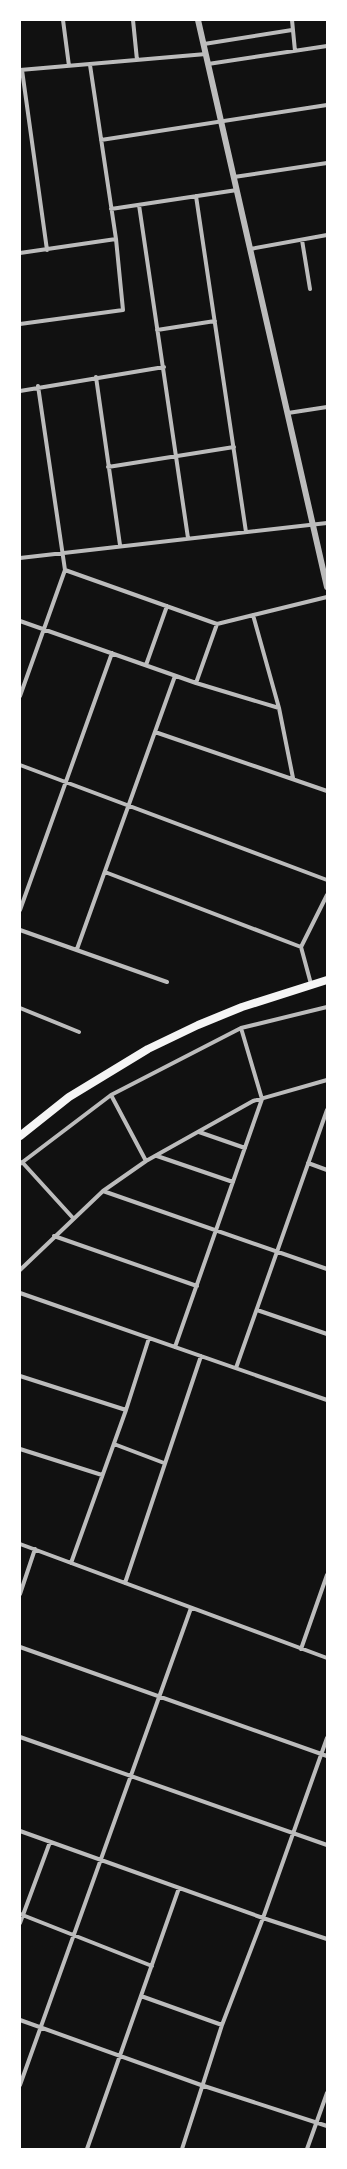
<svg xmlns="http://www.w3.org/2000/svg" width="347" height="2169" font-family="Montserrat,sans-serif">
	<style>
		.lines { fill: none; stroke-linecap: round; stroke-linejoin: round }
		.minor { stroke: #bcbcbc; stroke-width: 4 }
		.tertiary { stroke: #bcbcbc; stroke-width: 6 }
		.primary { stroke: #f5f5f5; stroke-width: 8 }
	</style>
	<rect width="100%" height="100%" fill="#111"/>
	<g class="lines">
		<path class="minor" d="M 63,20 L 69,66
			M 133,20 L 137,60
			M 292,20 L 295,51
			M 204,44 L 292,30
			M 208,64 L 327,46
			M 20,70 L 206,54
			M 22,70 L 47,250
			M 101,140 L 327,105
			M 234,177 L 327,163
			M 196,196 L 246,532
			M 139,205 L 188,538
			M 111,209 L 237,190
			M 302,240 L 310,289
			M 250,249 L 327,235
			M 20,253 L 116,239
			M 20,324 L 123,310 L 116,239 L 90,65
			M 157,330 L 215,321
			M 96,377 L 120,545
			M 20,391 L 164,367
			M 288,413 L 327,407
			M 108,467 L 234,447
			M 20,558 L 327,523
			M 65,570 L 217,624 L 327,597
			M 253,615 L 279,708 L 293,778
			M 20,621 L 196,683 L 279,708
			M 146,665 L 167,606
			M 196,683 L 217,624
			M 20,696 L 65,570 L 38,386
			M 155,732 L 327,791
			M 20,765 L 327,880
			M 105,872 L 301,947
			M 20,910 L 112,653
			M 20,930 L 167,982
			M 77,949 L 175,676
			M 311,984 L 301,947 L 327,895
			M 20,1008 L 79,1032
			M 111,1095 L 146,1161
			M 199,1132 L 245,1148
			M 157,1156 L 233,1182
			M 22,1162 L 73,1218
			M 308,1163 L 327,1170
			M 20,1164 L 111,1095 L 241,1028 L 327,1007
			M 103,1191 L 327,1269
			M 54,1236 L 197,1286
			M 20,1270 L 103,1191 L 146,1161 L 253,1101 L 327,1080
			M 20,1293 L 327,1400
			M 257,1310 L 327,1334
			M 175,1347 L 262,1099 L 241,1028
			M 236,1368 L 327,1110
			M 20,1376 L 126,1410
			M 114,1444 L 164,1463
			M 20,1449 L 102,1475
			M 20,1544 L 327,1658
			M 71,1563 L 126,1410 L 149,1338
			M 125,1583 L 201,1356
			M 20,1594 L 35,1549
			M 20,1647 L 327,1756
			M 301,1649 L 327,1575
			M 20,1737 L 327,1845
			M 20,1831 L 263,1918 L 327,1939
			M 20,1914 L 152,1966
			M 20,1923 L 50,1842
			M 141,1996 L 222,2025
			M 20,2020 L 201,2085 L 327,2126
			M 20,2085 L 191,1608
			M 87,2149 L 179,1888
			M 182,2149 L 222,2025 L 263,1918 L 327,1738
			M 307,2149 L 327,2093"/>
		<path class="tertiary" d="M 198,20 L 327,587"/>
		<path class="primary" d="M 20,1136 L 69,1097 L 148,1049 L 198,1025 L 242,1007 L 327,980"/>
	</g>
	<rect width="347" height="2169" fill="none" stroke="#ffffff" stroke-width="42"/>
</svg>
